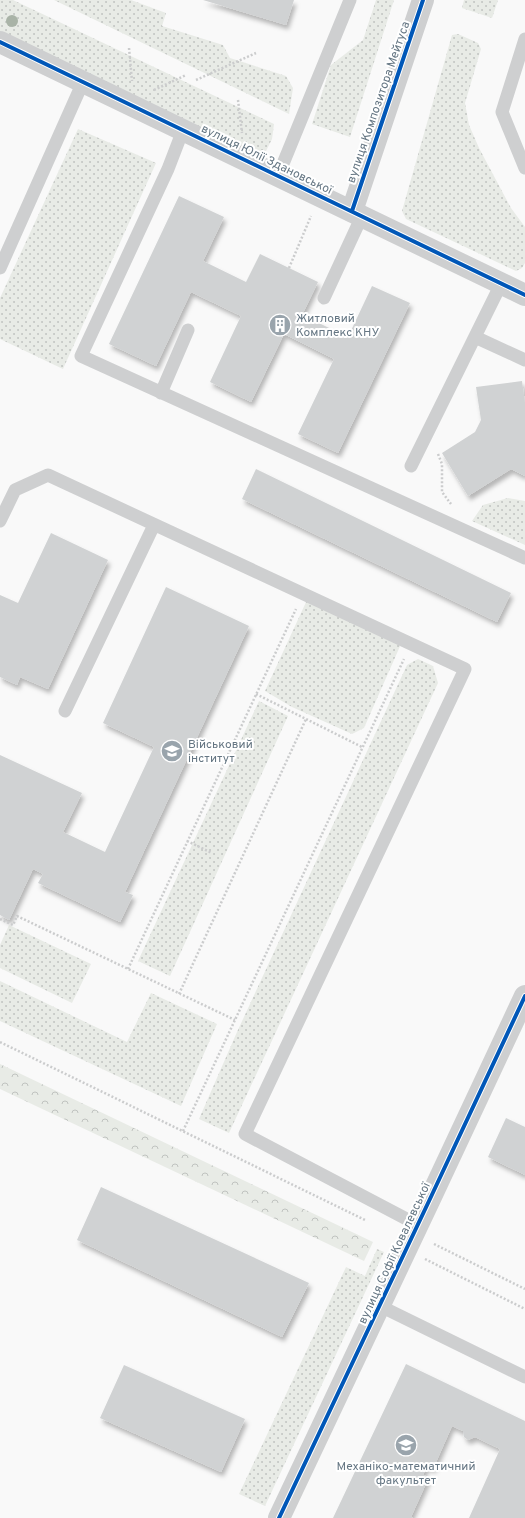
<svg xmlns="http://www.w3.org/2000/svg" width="525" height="1518" font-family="Overpass,sans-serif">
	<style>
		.grass { fill: url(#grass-dots) }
		.forest { fill: url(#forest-crowns) }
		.building { fill: #d0d2d3; filter: url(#shadow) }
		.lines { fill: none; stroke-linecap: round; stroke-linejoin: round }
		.path { stroke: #cbcccd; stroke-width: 2.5; stroke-dasharray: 2 2; stroke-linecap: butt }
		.service { stroke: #cecfd0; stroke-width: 13 }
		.minor { stroke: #cecfd0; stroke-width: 22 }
		.tertiary { stroke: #cecfd0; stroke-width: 22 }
		.cycleway-casing { stroke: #fff; stroke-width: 6 }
		.cycleway { stroke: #0057b8; stroke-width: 4 }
		.tree { fill: #a9b3a7 }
		.labels { text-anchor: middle; stroke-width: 4; stroke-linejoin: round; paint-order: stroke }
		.street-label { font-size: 12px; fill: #657683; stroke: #fff }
		.poi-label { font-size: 12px; fill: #657683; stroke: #fff; text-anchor: start }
	</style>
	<defs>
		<pattern id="grass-dots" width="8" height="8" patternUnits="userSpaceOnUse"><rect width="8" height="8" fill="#e8ebe6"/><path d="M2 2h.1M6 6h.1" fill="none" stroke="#c0c3c0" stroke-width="1.8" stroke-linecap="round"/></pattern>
		<pattern id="forest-crowns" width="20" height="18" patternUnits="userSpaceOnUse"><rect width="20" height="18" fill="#e8ebe6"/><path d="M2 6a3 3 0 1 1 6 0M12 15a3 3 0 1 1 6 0" fill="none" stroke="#c0c3c0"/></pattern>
		<filter id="shadow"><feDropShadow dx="2.5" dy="4.5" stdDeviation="2" flood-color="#0004"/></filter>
	</defs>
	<rect width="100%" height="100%" fill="#f9f9f9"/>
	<path class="grass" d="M 0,0 L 13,0 L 274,124 L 272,139 L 262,159 L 0,34 Z
		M 54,0 L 131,0 L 166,13 L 162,26 L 223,45 L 230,58 L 286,76 L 293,88 L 289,114 Z
		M 376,0 L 394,0 L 350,137 L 312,124 L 331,65 L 363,40 Z
		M 464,0 L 498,0 L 492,18 L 462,8 Z
		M 458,34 L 478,43 L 481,49 L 465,103 L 469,125 L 479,148 L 511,208 L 525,227 L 525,263 L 522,268 L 516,271 L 406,219 L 402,211 L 452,35 Z
		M 78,129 L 156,163 L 63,369 L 0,339 L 0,298 Z
		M 508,498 L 525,501 L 525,545 L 472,521 L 483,505 Z
		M 307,600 L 401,644 L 364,728 L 352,734 L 292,707 L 265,691 Z
		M 418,659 L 433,666 L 438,683 L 229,1133 L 199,1119 L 237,1032 L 407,665 Z
		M 259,701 L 288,716 L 170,976 L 138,961 Z
		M 9,925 L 91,964 L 72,1003 L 0,968 L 0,945 Z
		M 0,981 L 127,1042 L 151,993 L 217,1024 L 181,1106 L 0,1021 Z
		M 377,1249 L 384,1252 L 265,1506 L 239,1494 L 346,1267 L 365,1276 Z"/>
	<path class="forest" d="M 0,1064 L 373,1242 L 364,1261 L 0,1089 Z"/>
	<path class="building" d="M 203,0 L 294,0 L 286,25 Z
		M 179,196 L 224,217 L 203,261 L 246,282 L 260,254 L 318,282 L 302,315 L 348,337 L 372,286 L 410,303 L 338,453 L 298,434 L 334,359 L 284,334 L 251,402 L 210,382 L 241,316 L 191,292 L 156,366 L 109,344 Z
		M 522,381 L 525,403 L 525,476 L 511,469 L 468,496 L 442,453 L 475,432 L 481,420 L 476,387 Z
		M 256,469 L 511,593 L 497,622 L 242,499 Z
		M 51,533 L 108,560 L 48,689 L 20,677 L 17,685 L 0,677 L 0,595 L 18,603 Z
		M 166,587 L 249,626 L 125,892 L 133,895 L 120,922 L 38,883 L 43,874 L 33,869 L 9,920 L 0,915 L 0,755 L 82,793 L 63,832 L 105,852 L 154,747 L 103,723 Z
		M 506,1118 L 525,1127 L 525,1175 L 488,1157 Z
		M 101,1187 L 309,1283 L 282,1337 L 77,1240 Z
		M 406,1364 L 525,1421 L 525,1518 L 469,1518 L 500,1449 L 475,1437 L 468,1440 L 464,1437 L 463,1431 L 452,1426 L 433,1469 L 427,1466 L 423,1475 L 429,1477 L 411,1517 L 413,1518 L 333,1518 Z
		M 124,1365 L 245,1419 L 221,1472 L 100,1418 Z"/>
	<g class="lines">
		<path class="path" d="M 129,48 L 132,81
			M 196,80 L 256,53
			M 154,90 L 186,75
			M 238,100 L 242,133
			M 289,268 L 311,216
			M 438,454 L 442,464 L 442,492 L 451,504
			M 256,694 L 362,747
			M 187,841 L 212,853
			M 0,919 L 13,925 L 17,916 L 235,1020
			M 128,969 L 296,609
			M 179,994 L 306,719
			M 0,1042 L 365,1220
			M 183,1131 L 404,659
			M 434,1244 L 525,1289
			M 425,1259 L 525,1309"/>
		<path class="service" d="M 525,39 L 502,112 L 525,168
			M 183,130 L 168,169 L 81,356 L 525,558
			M 278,176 L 350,0
			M 0,268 L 83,82
			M 324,298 L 362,216
			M 475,337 L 525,360
			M 161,393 L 188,330
			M 411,466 L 501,284
			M 0,521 L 15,490 L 48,475 L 465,669 L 245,1134 L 418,1225
			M 65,711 L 154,525
			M 380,1306 L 525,1377"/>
		<path class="minor" d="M 352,211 L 423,0
			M 279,1518 L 429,1201 L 525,996"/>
		<path class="tertiary" d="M 0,42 L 525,295"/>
		<g class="cycleway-casing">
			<path id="cycleway" d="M 0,42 L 525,295
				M 352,211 L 423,0
				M 279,1518 L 429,1201 L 525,996"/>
		</g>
		<use href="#cycleway" class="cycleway"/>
	</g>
	<circle class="tree" cx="12" cy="21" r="6"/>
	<defs>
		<g id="building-disc" transform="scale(1.15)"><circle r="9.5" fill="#99a4ac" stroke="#fff"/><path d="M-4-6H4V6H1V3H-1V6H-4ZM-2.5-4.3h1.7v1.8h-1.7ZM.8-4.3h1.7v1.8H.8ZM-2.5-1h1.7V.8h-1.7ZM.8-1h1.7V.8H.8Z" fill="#fff"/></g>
		<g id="university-disc" transform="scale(1.15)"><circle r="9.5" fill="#99a4ac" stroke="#fff"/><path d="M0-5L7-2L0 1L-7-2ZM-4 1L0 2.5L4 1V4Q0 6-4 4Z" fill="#fff"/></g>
	</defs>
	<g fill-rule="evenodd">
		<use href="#building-disc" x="280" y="325"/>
		<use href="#university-disc" x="172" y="751"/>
		<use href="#university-disc" x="406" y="1445"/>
	</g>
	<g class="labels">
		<g class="street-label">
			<text transform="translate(378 102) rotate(-71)" y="4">вулиця Композитора Мейтуса</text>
			<text transform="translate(267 159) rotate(26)" y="4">вулиця Юлії Здановської</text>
			<text transform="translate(394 1253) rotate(-65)" y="4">вулиця Софії Ковалевської</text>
		</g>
		<g class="poi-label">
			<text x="296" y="322">Житловий<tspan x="296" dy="14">Комплекс КНУ</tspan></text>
			<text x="188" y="748">Військовий<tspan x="188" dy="14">інститут</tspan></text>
			<text x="406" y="1470" text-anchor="middle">Механіко-математичний<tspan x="406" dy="14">факультет</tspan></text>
		</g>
	</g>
</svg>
